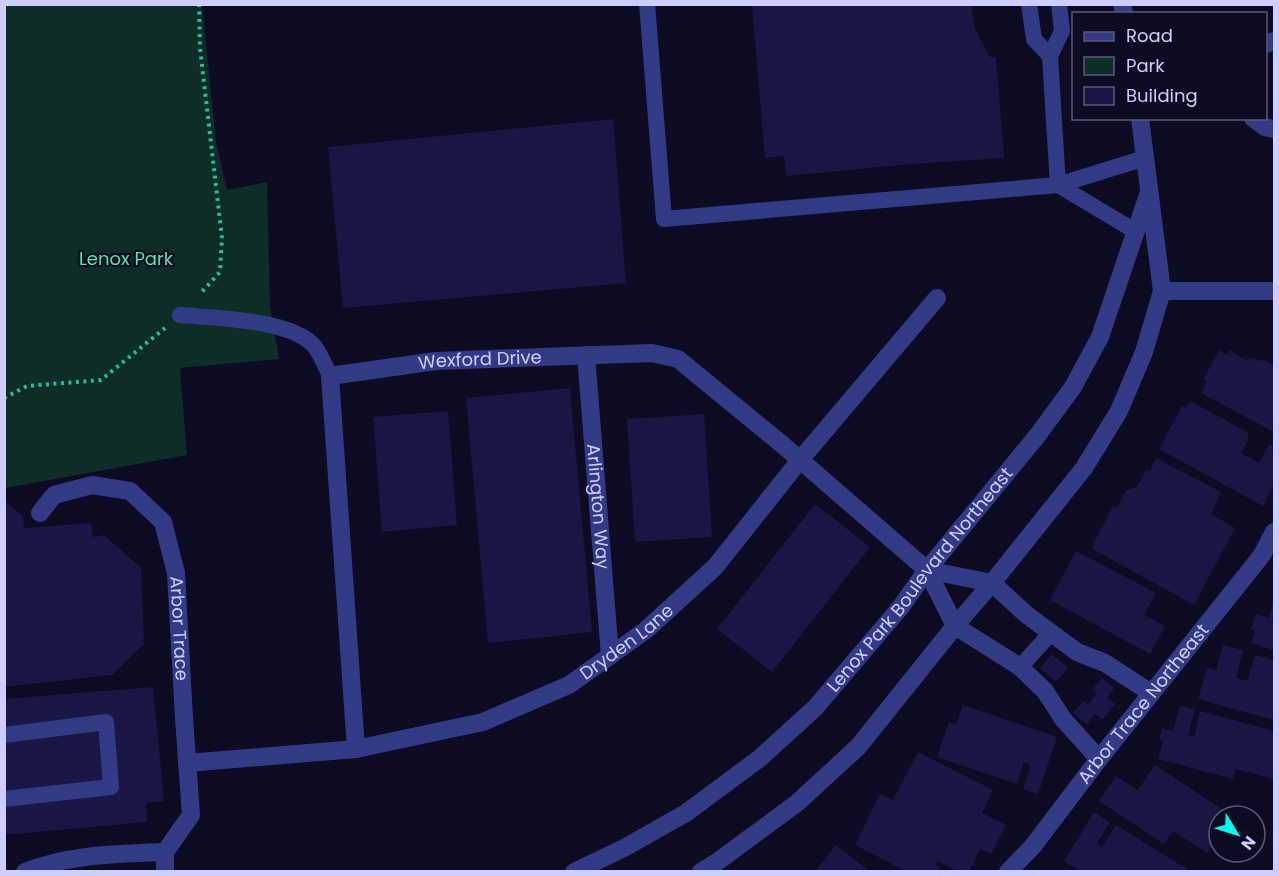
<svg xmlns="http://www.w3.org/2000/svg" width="1279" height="876" font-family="Poppins,sans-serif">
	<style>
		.green { fill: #0e2d27 }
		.building { fill: #191545 }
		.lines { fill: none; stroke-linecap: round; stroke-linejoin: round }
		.path { stroke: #22bd9f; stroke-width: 4; stroke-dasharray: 3 4.5; stroke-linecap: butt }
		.lane { stroke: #323a86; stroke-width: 16 }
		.street { stroke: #323a86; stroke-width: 18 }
		.labels { text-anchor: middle; stroke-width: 4.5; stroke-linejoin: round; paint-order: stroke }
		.park-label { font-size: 18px; fill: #4deaad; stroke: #0c0b22 }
		.street-label { font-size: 18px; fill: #cdceff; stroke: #0c0b22 }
	</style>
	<rect width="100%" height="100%" fill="#0c0b22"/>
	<path class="green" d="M 5,5 L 202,5 L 216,142 L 227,190 L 267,182 L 270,306 L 279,359 L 180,368 L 187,455 L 5,488 Z"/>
	<path class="building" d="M 752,4 L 971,4 L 974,24 L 979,37 L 990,57 L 996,57 L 1004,158 L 912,164 L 786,176 L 784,156 L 765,158 Z
		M 613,119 L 626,283 L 343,308 L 328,147 Z
		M 1219,350 L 1227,355 L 1229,350 L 1246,360 L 1252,358 L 1262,361 L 1264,360 L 1274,366 L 1274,432 L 1201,393 L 1207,381 L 1203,380 Z
		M 570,388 L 592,632 L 488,643 L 466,398 Z
		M 1190,401 L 1249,433 L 1247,438 L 1249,439 L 1241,453 L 1259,463 L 1269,444 L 1274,447 L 1274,485 L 1263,506 L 1159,449 L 1182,406 L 1186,408 Z
		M 448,411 L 457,525 L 382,532 L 373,417 Z
		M 704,414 L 712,537 L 635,542 L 627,419 Z
		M 1156,458 L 1221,492 L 1211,514 L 1235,528 L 1194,605 L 1091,548 L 1113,506 L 1117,508 L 1126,490 L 1137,487 L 1146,470 L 1150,471 Z
		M 4,500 L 23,516 L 24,528 L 91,523 L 93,537 L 104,535 L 141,568 L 144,644 L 112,675 L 4,687 Z
		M 815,504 L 870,547 L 772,672 L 717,629 Z
		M 1076,551 L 1156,593 L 1144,615 L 1165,626 L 1150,654 L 1050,600 Z
		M 1274,600 L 1274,650 L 1251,643 L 1255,630 L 1251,629 L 1256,614 L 1269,618 Z
		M 1223,645 L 1243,650 L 1236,678 L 1247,681 L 1255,655 L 1274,660 L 1274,720 L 1198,699 L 1207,668 L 1216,670 Z
		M 1052,654 L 1068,668 L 1056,682 L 1040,668 Z
		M 1102,678 L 1114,688 L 1107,698 L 1115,704 L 1102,720 L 1095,714 L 1087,724 L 1073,713 L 1083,701 L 1088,705 L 1097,693 L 1092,690 Z
		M 153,687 L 164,801 L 146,803 L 147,822 L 4,835 L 4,699 Z
		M 963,705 L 1057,737 L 1038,794 L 1023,789 L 1031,765 L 1024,762 L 1017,784 L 937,757 L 949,722 L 956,725 Z
		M 1180,706 L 1195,709 L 1188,736 L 1194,737 L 1200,711 L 1274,731 L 1274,779 L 1236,769 L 1233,779 L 1158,759 L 1163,741 L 1159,740 L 1162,728 L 1173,731 Z
		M 918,752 L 993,790 L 982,813 L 1006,825 L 991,854 L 980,849 L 969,872 L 959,872 L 938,861 L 935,865 L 940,867 L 938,872 L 908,872 L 855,845 L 880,794 L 893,800 Z
		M 1155,765 L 1232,816 L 1219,816 L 1219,835 L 1207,853 L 1173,831 L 1164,844 L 1099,801 L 1116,776 L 1138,790 Z
		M 1094,812 L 1110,822 L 1097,843 L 1102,847 L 1116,825 L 1187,869 L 1185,872 L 1082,872 L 1064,861 Z
		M 836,845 L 870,872 L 815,872 Z"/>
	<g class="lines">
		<path class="path" d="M 199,4 L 200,48 L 222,238 L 220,272 L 200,294
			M 4,398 L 27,386 L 101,380 L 165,328"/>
		<path class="lane" d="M 647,4 L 664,219 L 1058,185 L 1145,158
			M 1029,4 L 1034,39 L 1050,56
			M 1058,185 L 1050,56 L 1062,31 L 1059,4
			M 1058,185 L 1135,231
			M 180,315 C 214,318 293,319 315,347 C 321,355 325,366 330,376
			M 1020,667 L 1051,633
			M 4,735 L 106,722 L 111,787 L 4,799"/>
		<g class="street">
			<path d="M 1122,4 L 1124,14"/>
			<path d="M 1266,44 L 1274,41"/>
			<path d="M 1253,118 L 1265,127 L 1274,129"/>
			<path d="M 1162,291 L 1274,291"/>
			<path id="s1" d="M 586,355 L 610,656"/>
			<path id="s2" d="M 40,513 L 54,495 L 92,485 L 130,491 L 163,522 L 176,573 L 184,718 L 191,815 L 165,852 L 165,872"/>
			<path d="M 927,570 L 992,583 L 1027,615 L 1077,652 L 1105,663 L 1151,693"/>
			<path id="s3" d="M 356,749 L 330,376 L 436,361 L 652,353 L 678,359 L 784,446 L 927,570 L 955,626 L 1020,667 L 1045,691 L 1063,719 L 1099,759"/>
			<path id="s4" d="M 187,763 L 356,749 L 483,722 L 569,685 L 646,630 L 715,567 L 800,460 L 937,298"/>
			<path d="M 25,872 C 69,854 118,854 165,852"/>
			<path id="s5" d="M 574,872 L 624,848 L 686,813 L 760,758 L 815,708 L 900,608 L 927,570 L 1037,436 L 1073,387 L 1100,337 L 1148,195"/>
			<path d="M 701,872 L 717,862 L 797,803 L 858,747 L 955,626 L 992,583 L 1084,468 L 1119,411 L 1144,352 L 1162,291 L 1140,118"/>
			<path id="s6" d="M 1008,872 L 1033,846 L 1099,759 L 1262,555 L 1274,532"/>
		</g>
	</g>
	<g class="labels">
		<g class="park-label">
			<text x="126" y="265">Lenox Park</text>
		</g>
		<g class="street-label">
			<text dy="6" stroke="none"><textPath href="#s3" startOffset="525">Wexford Drive</textPath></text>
			<text dy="6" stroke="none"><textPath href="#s1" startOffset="152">Arlington Way</textPath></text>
			<text dy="6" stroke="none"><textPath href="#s5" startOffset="459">Lenox Park Boulevard Northeast</textPath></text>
			<text dy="6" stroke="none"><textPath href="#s2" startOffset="254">Arbor Trace</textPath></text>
			<text dy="6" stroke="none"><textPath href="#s4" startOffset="465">Dryden Lane</textPath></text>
			<text dy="6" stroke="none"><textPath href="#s6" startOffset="216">Arbor Trace Northeast</textPath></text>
		</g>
	</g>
	<rect width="1279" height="876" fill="none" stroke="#cdceff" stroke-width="12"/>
	<rect x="1072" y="12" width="195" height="108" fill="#0c0b22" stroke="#59597a" stroke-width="1.5"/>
	<rect x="1084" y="32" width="30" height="9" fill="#323a86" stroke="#59597a" stroke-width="1.5"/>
	<text x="1126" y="42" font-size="18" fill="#cdceff">Road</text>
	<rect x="1084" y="57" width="30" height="18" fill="#0e2d27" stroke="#59597a" stroke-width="1.5"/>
	<text x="1126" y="72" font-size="18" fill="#cdceff">Park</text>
	<rect x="1084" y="87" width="30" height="18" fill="#191545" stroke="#59597a" stroke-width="1.5"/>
	<text x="1126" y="102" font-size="18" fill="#cdceff">Building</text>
	<g transform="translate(1237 834) rotate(128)"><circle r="28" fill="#0c0b22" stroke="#59597a" stroke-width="1.5"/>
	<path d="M0-4.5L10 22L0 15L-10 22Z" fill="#00f8ee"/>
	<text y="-9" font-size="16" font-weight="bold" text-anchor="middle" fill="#cdceff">N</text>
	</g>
</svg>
